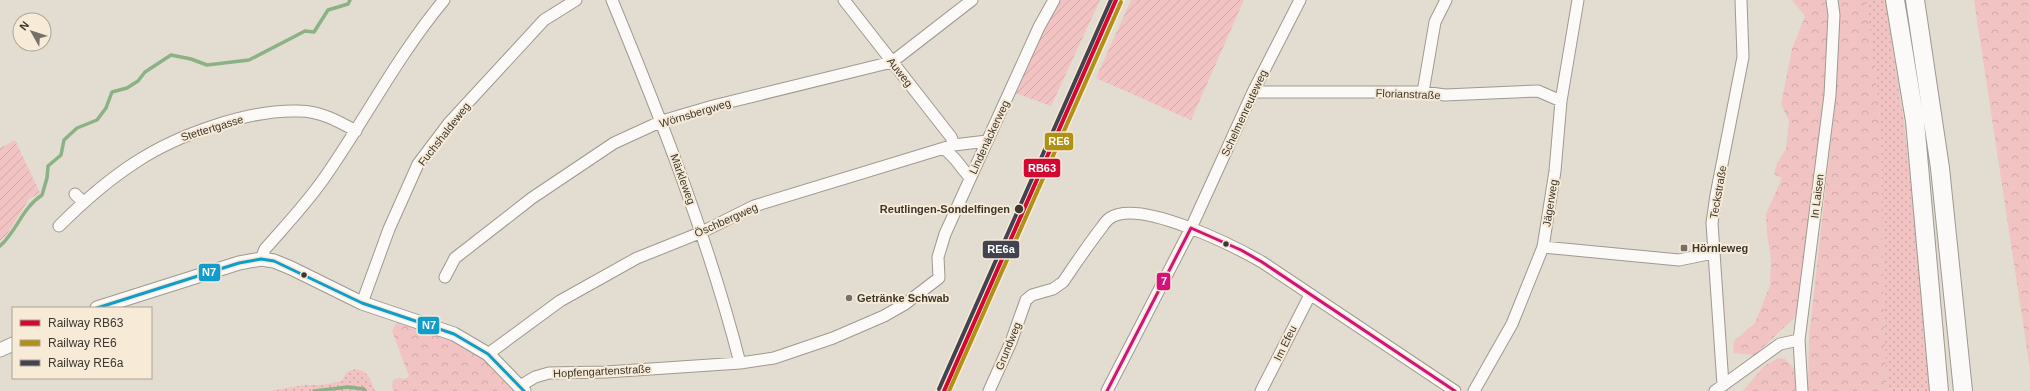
<svg xmlns="http://www.w3.org/2000/svg" width="2030" height="391" font-family="Arial,sans-serif">
	<style>
		.grass { fill: url(#grass-dots) }
		.forest { fill: url(#forest-crowns) }
		.garden { fill: url(#garden-furrows) }
		.lines { fill: none; stroke-linecap: round; stroke-linejoin: round }
		.stream { stroke: #8bb284; stroke-width: 3.5 }
		.minor-casing { stroke: #9e9991; stroke-width: 13 }
		.tertiary-casing { stroke: #9e9991; stroke-width: 15 }
		.trunk-casing { stroke: #9e9991; stroke-width: 20 }
		.minor { stroke: #fbfaf8; stroke-width: 11 }
		.tertiary { stroke: #fbfaf8; stroke-width: 13 }
		.trunk { stroke: #fbfaf8; stroke-width: 18 }
		.bus-1-casing { stroke: #f7ead7; stroke-width: 6 }
		.bus-2-casing { stroke: #f7ead7; stroke-width: 6 }
		.bus-1 { stroke: #d4127b; stroke-width: 3 }
		.bus-2 { stroke: #0f9dcb; stroke-width: 3 }
		.rail-1-casing { stroke: #f7ead7; stroke-width: 7 }
		.rail-2-casing { stroke: #f7ead7; stroke-width: 7 }
		.rail-3-casing { stroke: #f7ead7; stroke-width: 7 }
		.rail-1 { stroke: #d30730; stroke-width: 4 }
		.rail-2 { stroke: #b19016; stroke-width: 4 }
		.rail-3 { stroke: #424351; stroke-width: 4 }
		.stop-dot { fill: #3c372f; stroke: #f7ead7; stroke-width: 1.5 }
		.poi-dot { fill: #767168; stroke: #f7ead7; stroke-width: 1.5 }
		.labels { text-anchor: middle; stroke-width: 4; stroke-linejoin: round; paint-order: stroke }
		.street-label { font-size: 11px; fill: #3c372f; stroke: #f7ead7 }
		.stop-label { font-size: 11px; font-weight: bold; fill: #3c372f; stroke: #f7ead7; text-anchor: end }
		.poi-label { font-size: 11px; font-weight: bold; fill: #3c372f; stroke: #f7ead7; text-anchor: start }
		.line-badge { stroke: #f7ead7; stroke-width: 1.5 }
		.badge-label { font-size: 11px; text-anchor: middle; font-weight: bold; fill: #fff }
	</style>
	<defs>
		<pattern id="grass-dots" width="8" height="8" patternUnits="userSpaceOnUse"><rect width="8" height="8" fill="#f1c3c2"/><path d="M2 2h.1M6 6h.1" fill="none" stroke="#d0a8a7" stroke-width="1.8" stroke-linecap="round"/></pattern>
		<pattern id="forest-crowns" width="20" height="18" patternUnits="userSpaceOnUse"><rect width="20" height="18" fill="#f1c3c2"/><path d="M2 6a3 3 0 1 1 6 0M12 15a3 3 0 1 1 6 0" fill="none" stroke="#d0a8a7"/></pattern>
		<pattern id="garden-furrows" width="10" height="10" patternUnits="userSpaceOnUse"><rect width="10" height="10" fill="#f1c3c2"/><path d="M-1 1l2-2M0 10L10 0M9 11l2-2" fill="none" stroke="#d0a8a7"/></pattern>
	</defs>
	<rect width="100%" height="100%" fill="#e2dcd1"/>
	<path class="grass" d="M 1866,0 L 1885,0 L 1904,122 L 1921,278 L 1930,391 L 1887,391 L 1883,288 L 1881,125 Z
		M 356,369 C 370,372 370,380 375,391 L 270,391 L 304,385 L 322,385 L 342,381 L 347,372 Z"/>
	<path class="forest" d="M 1792,0 L 1826,0 L 1828,14 L 1826,96 L 1796,316 L 1755,355 L 1733,353 L 1734,341 L 1755,323 L 1770,286 L 1771,259 L 1767,233 L 1766,214 L 1782,178 L 1774,174 L 1777,163 L 1786,149 L 1789,121 L 1781,104 L 1792,49 L 1805,16 Z
		M 1836,0 L 1866,0 L 1881,125 L 1883,288 L 1887,391 L 1808,391 L 1809,337 L 1836,96 L 1838,15 Z
		M 1974,0 L 2030,0 L 2030,369 Z
		M 403,318 L 454,334 L 523,391 L 394,391 L 392,387 L 393,380 L 398,378 L 405,379 L 409,376 L 392,331 L 396,324 Z
		M 1778,358 L 1785,359 L 1795,369 L 1795,391 L 1743,391 L 1764,366 Z"/>
	<path class="garden" d="M 1058,0 L 1100,0 L 1051,106 L 1010,91 Z
		M 1131,0 L 1244,0 L 1191,120 L 1096,78 Z
		M 15,140 L 40,193 L 29,199 L 7,234 L 0,241 L 0,148 Z"/>
	<g class="lines">
		<path class="stream" d="M 0,246 C 17,231 22,208 42,195 L 47,178 L 48,166 L 61,155 L 64,140 L 77,128 L 97,120 L 106,108 L 112,92 L 127,88 L 138,81 L 145,72 L 171,55 L 191,59 L 207,65 L 249,60 L 305,31 L 314,32 L 328,10 L 348,4 L 350,0
			M 314,391 L 348,387 L 364,389 L 365,391"/>
		<g class="minor-casing">
			<path id="minor" d="M 612,0 C 661,119 708,238 740,363
				M 844,0 L 951,137 L 954,145
				M 1253,92 L 1423,92 L 1445,95 L 1538,91 L 1561,101
				M 1423,92 L 1435,22 L 1446,0
				M 945,149 L 955,159 L 970,178
				M 75,194 L 83,202
				M 59,226 C 82,203 108,180 136,162 C 177,135 249,109 299,111 C 320,111 338,121 356,131
				M 1543,247 L 1679,260 L 1713,253
				M 261,259 L 265,249 C 286,225 309,201 327,174 C 367,116 399,54 444,0
				M 445,277 L 455,258 L 532,198 L 614,143 L 662,121 L 713,106 L 892,62 L 972,0
				M 362,303 L 389,229 L 418,164 L 449,123 L 544,20 L 576,0
				M 488,354 L 560,301 L 637,258 L 702,232 L 754,206 L 954,145 L 987,141
				M 1723,385 L 1712,223 L 1716,195 L 1743,57 L 1741,0
				M 520,386 L 535,377 L 549,373 L 606,372 L 740,363 L 774,358 L 833,338 L 884,316 L 905,304 L 939,278 L 938,257 L 945,234 L 1039,27 L 1054,0
				M 989,391 L 1011,342 L 1026,300 L 1032,295 L 1053,289 L 1063,282 C 1076,263 1088,245 1102,227 C 1104,224 1107,220 1110,218 C 1139,198 1234,246 1262,262 L 1455,391
				M 1107,391 L 1191,228 L 1253,92 L 1300,0
				M 1261,391 L 1310,295
				M 1474,391 L 1512,324 L 1543,247 L 1555,171 L 1561,101 L 1578,0
				M 1715,391 L 1780,344 L 1799,340
				M 1802,391 L 1799,340 L 1830,95 L 1834,15 L 1832,0"/>
		</g>
		<g class="tertiary-casing">
			<path id="tertiary" d="M 97,308 L 239,263 L 261,259 L 274,261 L 291,268 L 362,303 L 454,334 L 488,354 L 524,391
				M 0,350 L 13,344"/>
		</g>
		<g class="trunk-casing">
			<path id="trunk" d="M 1895,0 L 1915,121 L 1939,391
				M 1915,0 L 1940,168 L 1963,391"/>
		</g>
		<use href="#minor" class="minor"/>
		<use href="#tertiary" class="tertiary"/>
		<use href="#trunk" class="trunk"/>
		<g class="bus-1-casing">
			<path id="bus-1" d="M 1107,391 L 1191,228 L 1241,250 L 1262,262 L 1455,391"/>
		</g>
		<g class="bus-2-casing">
			<path id="bus-2" d="M 97,308 L 239,263 L 261,259 L 274,261 L 362,303 L 454,334 L 488,354 L 524,391"/>
		</g>
		<use href="#bus-1" class="bus-1"/>
		<use href="#bus-2" class="bus-2"/>
		<g class="rail-1-casing">
			<path id="rail-1" d="M 944,391 L 1116,0"/>
		</g>
		<g class="rail-2-casing">
			<path id="rail-2" d="M 949,391 L 1121,2"/>
		</g>
		<g class="rail-3-casing">
			<path id="rail-3" d="M 939,389 L 1111,0"/>
		</g>
		<use href="#rail-1" class="rail-1"/>
		<use href="#rail-2" class="rail-2"/>
		<use href="#rail-3" class="rail-3"/>
	</g>
	<g class="stop-dot">
		<circle cx="1019" cy="209" r="5"/>
		<circle cx="1226" cy="244" r="3.5"/>
		<circle cx="304" cy="275" r="3.5"/>
	</g>
	<g class="poi-dot">
		<rect x="1680" y="244" width="8" height="8" rx="2"/>
		<circle cx="849" cy="298" r="4"/>
	</g>
	<g class="labels">
		<g class="street-label">
			<text transform="translate(900 72) rotate(52)" y="4">Auweg</text>
			<text transform="translate(1408 94) rotate(2)" y="4">Florianstraße</text>
			<text transform="translate(695 113) rotate(-17)" y="4">Wörnsbergweg</text>
			<text transform="translate(1244 113) rotate(-65)" y="4">Schelmenreuteweg</text>
			<text transform="translate(212 128) rotate(-17)" y="4">Stettertgasse</text>
			<text transform="translate(444 134) rotate(-52)" y="4">Fuchshaldeweg</text>
			<text transform="translate(989 137) rotate(-65)" y="4">Lindenäckerweg</text>
			<text transform="translate(683 179) rotate(70)" y="4">Märkleweg</text>
			<text transform="translate(1718 192) rotate(-80)" y="4">Teckstraße</text>
			<text transform="translate(1817 196) rotate(-83)" y="4">In Laisen</text>
			<text transform="translate(1550 203) rotate(-81)" y="4">Jägerweg</text>
			<text transform="translate(726 220) rotate(-24)" y="4">Öschbergweg</text>
			<text transform="translate(1285 343) rotate(-64)" y="4">Im Efeu</text>
			<text transform="translate(1008 346) rotate(-68)" y="4">Grundweg</text>
			<text transform="translate(602 371) rotate(-3)" y="4">Hopfengartenstraße</text>
		</g>
		<g class="stop-label">
			<text x="1010" y="213">Reutlingen-Sondelfingen</text>
		</g>
		<g class="poi-label">
			<text x="1692" y="252">Hörnleweg</text>
			<text x="857" y="302">Getränke Schwab</text>
		</g>
	</g>
	<g class="line-badge">
		<rect x="1044" y="132" width="30" height="19" rx="4" fill="#b19016"/>
		<rect x="1023" y="158" width="38" height="20" rx="4" fill="#d30730"/>
		<rect x="982" y="240" width="38" height="19" rx="4" fill="#424351"/>
		<rect x="198" y="263" width="23" height="19" rx="4" fill="#0f9dcb"/>
		<rect x="1156" y="272" width="15" height="19" rx="4" fill="#d4127b"/>
		<rect x="417" y="316" width="23" height="19" rx="4" fill="#0f9dcb"/>
	</g>
	<g class="badge-label">
		<text x="1059" y="145">RE6</text>
		<text x="1042" y="172">RB63</text>
		<text x="1001" y="253">RE6a</text>
		<text x="209" y="276">N7</text>
		<text x="1164" y="285">7</text>
		<text x="429" y="329">N7</text>
	</g>
	<rect x="12" y="307" width="140" height="72" fill="#f7ead7" stroke="#aca294"/>
	<rect x="20" y="320" width="20" height="6" fill="#d30730" stroke="#aca294"/>
	<text x="48" y="327" font-size="12" fill="#3c372f">Railway RB63</text>
	<rect x="20" y="340" width="20" height="6" fill="#b19016" stroke="#aca294"/>
	<text x="48" y="347" font-size="12" fill="#3c372f">Railway RE6</text>
	<rect x="20" y="360" width="20" height="6" fill="#424351" stroke="#aca294"/>
	<text x="48" y="367" font-size="12" fill="#3c372f">Railway RE6a</text>
	<g transform="translate(32 32) rotate(309)"><circle r="19" fill="#f7ead7" stroke="#aca294"/>
	<path d="M0-3L7 15L0 10L-7 15Z" fill="#767168"/>
	<text y="-6" font-size="11" font-weight="bold" text-anchor="middle" fill="#3c372f">N</text>
	</g>
</svg>
